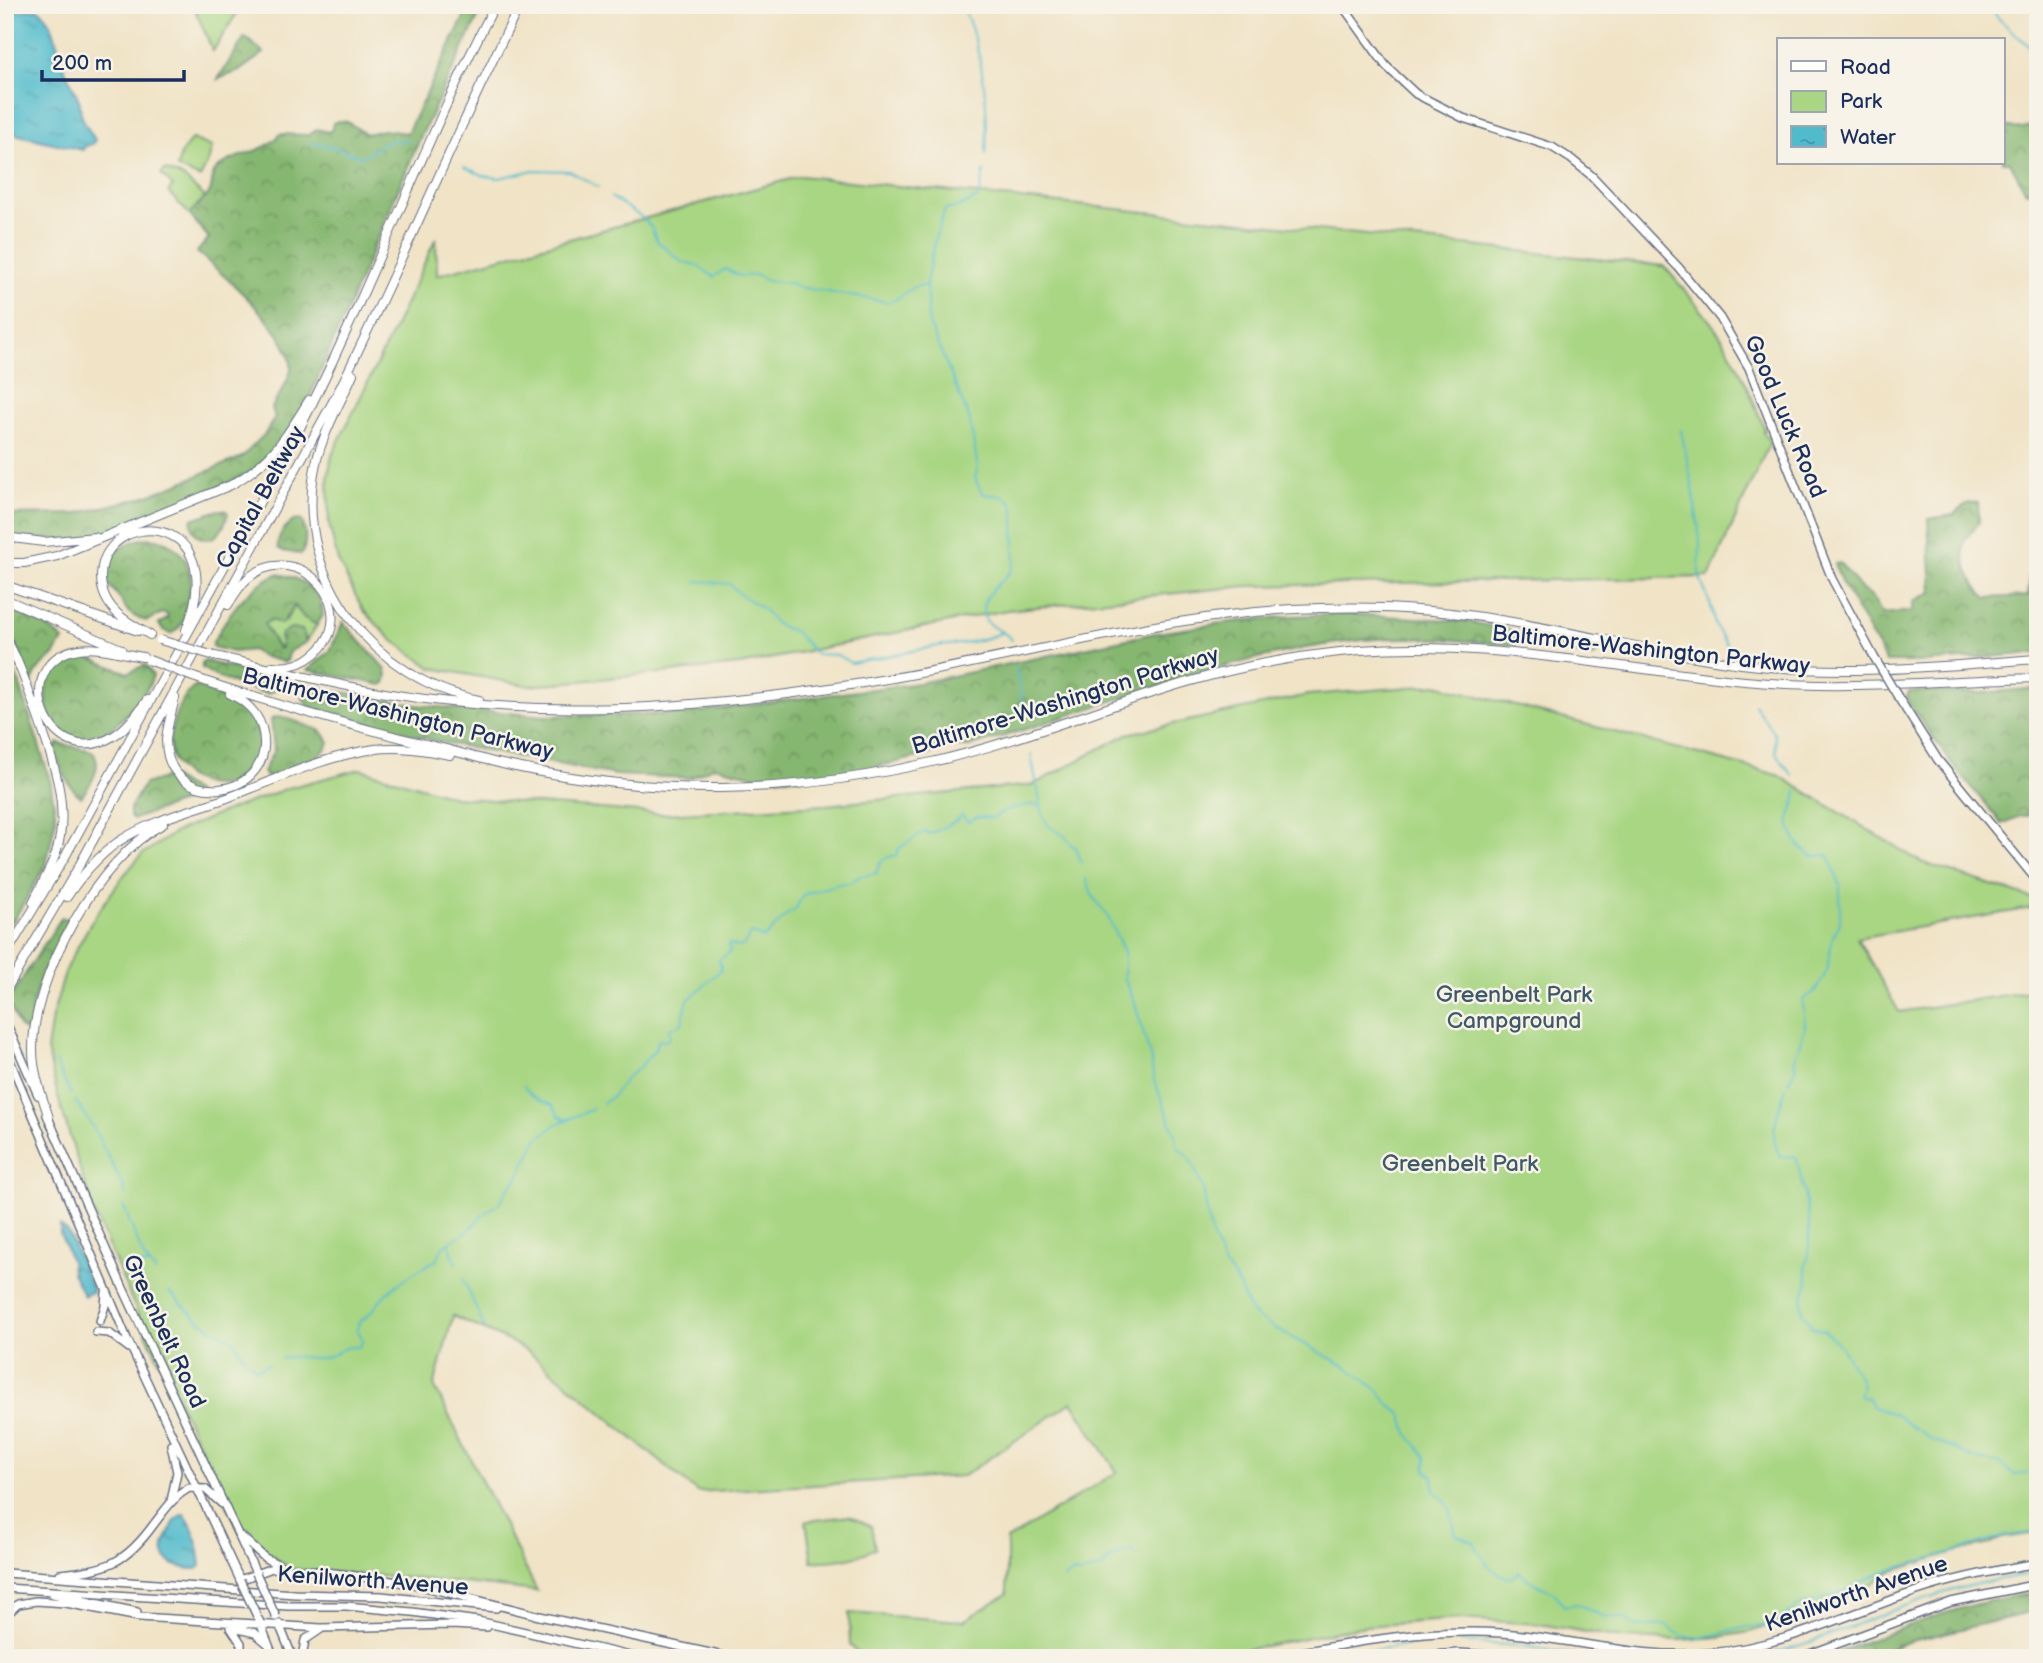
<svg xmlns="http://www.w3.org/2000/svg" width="2043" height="1663" font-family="'Balsamiq Sans',sans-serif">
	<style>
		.grass { fill: url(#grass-tufts); stroke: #628270; stroke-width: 2 }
		.forest { fill: url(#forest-crowns); stroke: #507368; stroke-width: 2 }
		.park { fill: #a9d683; stroke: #628270; stroke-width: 2 }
		.water { fill: url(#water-ripples); stroke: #367595; stroke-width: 2 }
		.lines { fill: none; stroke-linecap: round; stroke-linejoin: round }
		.stream { stroke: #50bbcc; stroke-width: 2 }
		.major-casing { stroke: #666e82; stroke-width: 10 }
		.highway-casing { stroke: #666e82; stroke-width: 10 }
		.major { stroke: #fff; stroke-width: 7 }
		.highway { stroke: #fff; stroke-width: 8 }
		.major-bridge-casing { stroke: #666e82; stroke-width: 10; stroke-linecap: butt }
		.highway-bridge-casing { stroke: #666e82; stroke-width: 10; stroke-linecap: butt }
		.major-bridge { stroke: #fff; stroke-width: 7 }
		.highway-bridge { stroke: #fff; stroke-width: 8 }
		.labels { text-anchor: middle; stroke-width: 5; stroke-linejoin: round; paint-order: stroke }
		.street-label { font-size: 23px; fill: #1b2f5e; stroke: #f7f3e8 }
		.park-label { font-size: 23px; fill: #3e5967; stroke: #f7f3e8 }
	</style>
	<defs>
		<pattern id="grass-tufts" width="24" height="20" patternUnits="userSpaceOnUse" patternTransform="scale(1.75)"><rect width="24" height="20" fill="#a9d683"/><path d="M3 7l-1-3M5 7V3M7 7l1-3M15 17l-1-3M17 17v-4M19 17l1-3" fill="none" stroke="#91b874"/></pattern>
		<pattern id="forest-crowns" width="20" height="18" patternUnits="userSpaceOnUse" patternTransform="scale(1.75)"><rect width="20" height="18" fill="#86b771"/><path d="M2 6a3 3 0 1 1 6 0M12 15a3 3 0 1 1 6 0" fill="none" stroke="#6d9560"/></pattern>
		<pattern id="water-ripples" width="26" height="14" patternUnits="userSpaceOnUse" patternTransform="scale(1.75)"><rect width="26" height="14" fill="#50bbcc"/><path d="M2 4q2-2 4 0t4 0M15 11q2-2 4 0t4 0" fill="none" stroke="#4298a9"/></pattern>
	</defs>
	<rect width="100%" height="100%" fill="#f7f3e8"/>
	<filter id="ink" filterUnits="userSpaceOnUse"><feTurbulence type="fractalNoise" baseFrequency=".0143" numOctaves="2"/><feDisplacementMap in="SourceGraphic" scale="14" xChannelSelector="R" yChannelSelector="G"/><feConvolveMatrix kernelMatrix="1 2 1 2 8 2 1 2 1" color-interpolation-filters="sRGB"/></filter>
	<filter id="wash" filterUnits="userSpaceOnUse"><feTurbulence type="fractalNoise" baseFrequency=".00686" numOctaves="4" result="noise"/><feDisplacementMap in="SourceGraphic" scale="28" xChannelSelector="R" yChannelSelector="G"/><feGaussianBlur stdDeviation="1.57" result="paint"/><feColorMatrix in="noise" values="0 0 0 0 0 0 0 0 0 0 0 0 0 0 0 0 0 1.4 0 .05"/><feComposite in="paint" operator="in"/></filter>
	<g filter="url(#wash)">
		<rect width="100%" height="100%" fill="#f0e3c6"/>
		<path class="grass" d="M 295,606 L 305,618 L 317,625 L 307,641 L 302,630 L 280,637 L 281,645 L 278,649 L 264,624 L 271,620 L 286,620 Z"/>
		<path class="forest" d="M 470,5 L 484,5 L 421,136 L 308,401 L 284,441 L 252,472 L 121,530 L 74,541 L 5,537 L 5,515 L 75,514 L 140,498 L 173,486 L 242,457 L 265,434 L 275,417 L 272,408 C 278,396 289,382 291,369 C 295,335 221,273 197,252 L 209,238 L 189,214 C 203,199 214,196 212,175 C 228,151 263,157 280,134 L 309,135 L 317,129 L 329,132 L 332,129 L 333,123 C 347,116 355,129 367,134 L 383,130 L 407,133 Z
			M 245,37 L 264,53 L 239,71 L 218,79 Z
			M 2038,122 L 2038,189 L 2026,192 L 2010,162 L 2003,162 L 2003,125 C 2015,131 2026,129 2038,122 Z
			M 1978,502 L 1979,523 C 1975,528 1967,535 1965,541 C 1960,561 1973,586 1987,598 L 2028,596 L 2031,563 L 2038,563 L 2038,653 L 1925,662 L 1886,662 L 1841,581 L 1835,564 L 1840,563 L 1862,590 L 1872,596 L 1882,614 L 1912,611 L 1914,601 L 1932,592 L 1928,519 L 1953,515 L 1966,504 Z
			M 219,510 L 225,510 L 228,513 C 226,520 224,529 218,534 C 205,546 189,534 192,519 Z
			M 296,520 L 302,521 C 306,529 307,547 301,554 L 283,551 L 278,548 C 277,536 285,525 296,520 Z
			M 148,538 C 171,539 190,556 191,580 C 191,586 189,591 189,596 C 187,612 186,625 171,634 L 162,629 L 159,624 L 168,618 L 167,614 L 162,613 L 147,621 C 120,615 125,597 106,583 C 104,556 124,541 148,538 Z
			M 277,574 C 300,577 322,589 323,615 L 317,625 L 304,618 L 295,606 L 281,624 L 271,620 L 264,624 L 278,649 L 281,648 L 281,634 L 291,628 L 302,630 L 306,642 L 289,652 L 287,661 L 284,662 L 261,656 L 252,650 L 233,652 L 213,647 L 212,644 C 228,614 245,589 277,574 Z
			M 5,609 C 20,613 54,628 63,640 L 55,654 L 37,671 L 31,684 L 19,651 L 5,624 Z
			M 1347,614 L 1465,621 L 1593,647 L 1598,653 L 1594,657 L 1568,653 L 1560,647 L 1536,646 L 1529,640 L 1523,640 L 1517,645 L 1511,645 C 1461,640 1412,635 1362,640 C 1226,654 1098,709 968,747 L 946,746 L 926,755 L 864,770 L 798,778 L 764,778 L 714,766 L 690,778 L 616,775 L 440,742 L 309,707 L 302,697 L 306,690 L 313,687 L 416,705 L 544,716 L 681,714 L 919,683 L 1151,634 L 1223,623 L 1292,616 Z
			M 343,622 L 386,670 L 387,676 L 385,683 L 382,685 L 308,670 L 330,651 Z
			M 5,649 L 19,682 L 50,780 L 56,818 L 46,865 L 5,935 Z
			M 82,655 L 128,673 L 145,665 L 153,675 C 149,691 139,699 129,711 C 60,795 7,667 82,655 Z
			M 204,661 L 266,676 L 277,682 L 279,688 L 267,694 L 219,678 L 202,668 L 202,662 Z
			M 196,686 C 211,695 231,697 244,709 C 254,718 259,729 259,742 C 258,807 158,794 171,732 C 175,715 181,696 196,686 Z
			M 2038,688 L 2038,815 L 2020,816 L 2002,824 L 1956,769 L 1909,704 L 1907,696 L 1909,692 L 1926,691 L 1980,693 Z
			M 283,717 L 322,731 L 329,742 C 323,762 285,773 266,777 L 263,772 L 274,750 L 271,720 L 273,718 Z
			M 58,743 L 92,751 C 104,766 91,784 81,797 C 67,786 59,765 54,749 Z
			M 170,776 L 196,793 L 196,797 L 134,819 L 130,817 L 130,808 L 144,784 Z
			M 62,917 L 68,921 C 57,948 38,976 33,1005 C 31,1014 32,1024 26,1031 L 20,1028 L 8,1001 Z
			M 2038,1593 L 2038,1611 L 1907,1642 L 1867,1658 L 1824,1658 C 1894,1631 1963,1601 2038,1593 Z"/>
		<path class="park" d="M 193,5 L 242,5 L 213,51 Z
			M 192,139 L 212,147 L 208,162 L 200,178 L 177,168 L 181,153 Z
			M 165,170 L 183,177 L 205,197 L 189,214 L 168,192 L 173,186 L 161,174 Z
			M 801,176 L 1664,266 C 1683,289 1703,310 1720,335 C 1739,364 1752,397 1765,430 L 1763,431 L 1770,442 L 1709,577 L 1247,586 L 1007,610 L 740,665 L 530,686 L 432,668 L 392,640 L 363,610 L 338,561 L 329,524 L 328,477 L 332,455 L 393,331 L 436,238 L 437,275 Z
			M 1437,685 L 1778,775 L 1921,862 L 2038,900 L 2038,907 L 1857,938 L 1899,1012 L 2038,990 L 2038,1533 L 2002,1538 L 1990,1544 L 1953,1552 L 1887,1573 L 1864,1589 L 1820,1608 L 1750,1632 L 1718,1637 L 1679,1640 L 1622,1638 L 1539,1624 L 1460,1619 L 1365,1626 L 1204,1658 L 898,1658 L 856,1652 L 850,1645 L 849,1613 L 963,1621 L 1007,1594 L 1007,1540 L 1117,1472 L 1072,1402 L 963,1476 L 697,1492 L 530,1353 L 509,1341 L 453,1316 L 434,1386 L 537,1591 L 445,1581 L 291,1569 L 241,1534 L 150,1342 L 92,1208 L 59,1101 L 47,1050 L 52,1017 L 67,966 L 93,919 L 124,875 L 141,855 L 176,832 L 226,811 L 288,788 L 360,769 L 455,797 L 662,814 L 825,805 L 1033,785 L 1127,734 L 1308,695 Z
			M 849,1516 L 871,1526 L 875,1548 C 858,1558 832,1562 812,1561 L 806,1521 Z"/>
		<path class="water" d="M 37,9 C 55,17 56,45 62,62 C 67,76 75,89 80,103 C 79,118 88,128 95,140 L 94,143 L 84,147 L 83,150 L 5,132 L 5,17 L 18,11 Z
			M 60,1226 L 68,1232 L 92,1288 L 92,1292 L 84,1296 L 72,1273 L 71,1261 L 60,1233 Z
			M 184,1514 C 196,1529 199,1548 201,1566 L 197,1569 C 170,1568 154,1558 170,1531 C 174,1523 175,1517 184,1514 Z"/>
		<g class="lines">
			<path class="stream" d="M 1988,5 L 2000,20 L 2038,54
				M 966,14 C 984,60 989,105 986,154
				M 312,143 L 329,146 L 362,157 C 380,146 384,138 409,141
				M 464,167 L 485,176 L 499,178 L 534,170 L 570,171 L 598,187
				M 611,197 L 643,218 L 651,227 L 657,241 L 682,262 L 696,265 L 714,277 L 725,269 L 740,276 L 757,275 L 767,281 L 791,283 L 797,287 L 888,302 C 903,300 909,283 926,286 L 929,324 L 969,417 L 978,467 L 975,478 L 982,493 C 994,498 1006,491 1014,507 C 1012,523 1019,561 1010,572 C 1001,583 978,597 984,616 C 988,629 1005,630 1012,640
				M 926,284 L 935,239 L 945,210 L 962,206 L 979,197 L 984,171
				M 1681,430 L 1694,494 L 1700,540 L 1699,576 L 1711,606 L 1715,625 L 1728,647
				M 697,581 L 730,584 L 737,592 L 763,609 L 777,625 L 795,632 L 816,654 L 837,655 L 851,663 L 943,645 C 957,646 989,639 1002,632
				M 1016,669 L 1023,710
				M 1754,704 L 1775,735 L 1776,753 L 1793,776
				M 1031,755 L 1043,817 L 1050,827 L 1065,836 L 1071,845 L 1076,847 L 1081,863
				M 1086,879 L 1092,895 L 1108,917 L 1124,952 L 1124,979 L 1134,1000 L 1150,1056 L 1154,1080 L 1176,1136 L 1177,1146 L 1189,1157 L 1193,1165 L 1203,1188 L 1210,1230 L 1223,1263 L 1236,1280 L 1249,1309 L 1256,1317 L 1276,1329 L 1347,1367 L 1369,1383 L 1380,1392 L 1390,1406 L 1402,1414 L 1408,1434 L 1426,1457 L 1426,1470 L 1433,1477 L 1434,1491 L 1444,1499 L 1450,1509 L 1456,1535 L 1474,1542 C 1480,1557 1494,1576 1511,1578 L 1519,1572 L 1535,1584 L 1554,1592 L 1564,1606 L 1578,1604 L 1602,1616 L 1623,1618 L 1636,1627 L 1665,1625 L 1682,1636 L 1701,1638 L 1747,1627 L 1765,1626 L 1786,1616 L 1798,1606 L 1833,1596 L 1880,1573 L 2007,1536 L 2038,1532
				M 55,1062 L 71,1094
				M 1788,1082 L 1796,1066 L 1794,1061 L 1805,1028 L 1803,1000 L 1814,992 L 1823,979 L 1827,969 L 1833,936 L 1840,923 L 1840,886 L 1830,858 L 1827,855 C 1821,855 1817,858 1811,855 C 1799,849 1787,830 1790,817 C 1792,807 1797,801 1797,790
				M 524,1086 C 530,1097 540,1101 552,1105 L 559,1116 L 567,1120
				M 1786,1088 C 1779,1110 1766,1136 1781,1157 L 1795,1156 L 1797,1159 L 1809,1218 L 1809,1256 L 1805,1264 L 1808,1281 L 1802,1300 L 1803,1315 L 1809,1320 L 1811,1327 L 1824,1330 L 1842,1348 L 1859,1377 L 1862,1387 L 1859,1395 L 1863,1398 L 1868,1397 L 1872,1407 L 1895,1414 L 1916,1430
				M 75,1100 L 94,1129 L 124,1188 L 125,1194
				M 603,1103 L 613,1096 L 627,1077 L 638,1069 L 654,1051 L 659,1040 L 666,1041 L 670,1038 L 669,1028 L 681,1025 L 688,1000 L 721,970 L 719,960 L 730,952 L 728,944 L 739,947 L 744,945 L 751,933 L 764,938 L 788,914 L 795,910 L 803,895 C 817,891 837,882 850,883 L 858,877 L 877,873 C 878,860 885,857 897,855 L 898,849 L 925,831 L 930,834 L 956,821 L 962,815 L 968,822 L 976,817 L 993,818 C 1004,809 1025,804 1040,805
				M 123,1205 L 144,1258 L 156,1272
				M 449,1242 L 456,1263
				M 136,1265 L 149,1265
				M 463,1278 L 485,1329
				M 169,1292 L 200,1321 L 234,1341 L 245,1359 L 257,1369 L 267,1364
				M 281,1359 C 299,1352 310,1362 327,1357 C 343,1352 339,1346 359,1347 L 363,1340 L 357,1329 L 359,1322 C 372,1315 376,1304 386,1294 C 398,1283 423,1266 437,1260 L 443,1246 L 468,1231 L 484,1214 L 501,1202 L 506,1191 L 517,1179 L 537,1139 L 557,1124 L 593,1109
				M 1920,1431 L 1931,1440 L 1952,1447 L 1974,1459 L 2000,1464 L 2015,1475 L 2038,1472
				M 1064,1579 L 1072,1573 L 1081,1574 L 1106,1566 L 1105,1562 L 1125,1552 L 1132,1551 L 1135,1554
				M 1460,1642 L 1523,1646 L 1595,1658
				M 1329,1658 L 1399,1646 L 1435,1643
				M 1750,1658 C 1807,1648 1858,1622 1913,1603 C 1953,1588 1995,1579 2038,1573"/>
		</g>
	</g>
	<g filter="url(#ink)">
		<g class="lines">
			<g class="major-casing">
				<path id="major" d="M 1342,5 L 1386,66 L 1416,94 L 1463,118 L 1552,147 L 1571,159 L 1592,176 L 1679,268 L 1720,318 L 1749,368 L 1832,579 L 1874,657
					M 1898,697 L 1938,760 L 2038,882
					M 5,1020 L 38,1095
					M 5,1049 L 128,1341 L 240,1580 L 272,1568 L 319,1571 L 413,1584 L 537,1615
					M 47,1115 L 123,1288 L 256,1573
					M 100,1321 L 105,1306 L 106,1293
					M 96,1332 L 109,1333 L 129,1348
					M 171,1445 L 177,1472 L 171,1501
					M 242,1537 L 265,1558 L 283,1567
					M 5,1573 L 295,1594 L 381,1596 L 496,1608
					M 60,1574 C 108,1569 125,1564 154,1524 C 165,1510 173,1497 189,1488 L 205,1489 L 222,1504
					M 5,1588 L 288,1606 L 346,1606 L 412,1612 L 478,1621 L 639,1658
					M 53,1594 L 137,1612
					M 535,1615 L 733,1658
					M 5,1616 L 18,1604 L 36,1601 L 66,1603 L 139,1617 L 321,1628 L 452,1625 L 487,1627
					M 259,1620 L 274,1658
					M 279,1624 L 293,1658
					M 230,1627 L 255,1633 L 267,1643
					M 231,1628 L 241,1643 L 241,1658
					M 302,1658 L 305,1640 L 321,1629
					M 1269,1658 C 1346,1644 1422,1628 1501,1633 C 1572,1638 1640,1660 1711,1653 C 1784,1646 1846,1615 1914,1592 C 1954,1578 1996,1570 2038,1563
					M 1394,1658 L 1459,1653 L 1529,1658
					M 1799,1658 L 1951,1602 L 2038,1584"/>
			</g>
			<g class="highway-casing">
				<path id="highway" d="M 353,374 C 339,407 320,437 314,473 C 296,580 375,680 479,700
					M 5,537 L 44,542 L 95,537
					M 5,563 L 24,563 L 57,556 L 231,485 C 270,463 286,438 309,400
					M 5,585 L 138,631
					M 5,599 L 121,649
					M 228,605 C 234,596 239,586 247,579 C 300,534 366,613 313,655 C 301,665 288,668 273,666
					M 150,635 C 140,629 128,623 119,615 C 108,605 101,592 101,577 C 102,506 234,510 186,630
					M 5,637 C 20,662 28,690 38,717 C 53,762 71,806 56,853 C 50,870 41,886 33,902
					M 215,656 C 294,674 370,694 451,702 C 599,718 747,703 893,678 C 1035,654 1176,611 1321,608 C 1383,606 1445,610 1506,621 C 1585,634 1663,654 1742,664 C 1842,677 1939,666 2038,659
					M 143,657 C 123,654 100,646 79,649 C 5,661 48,778 115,735 C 128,727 138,712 147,700
					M 193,677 C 271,704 349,725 429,745 C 456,751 483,760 511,766 C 655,797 788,795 932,762 C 1018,742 1100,708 1184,683 C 1241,666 1301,655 1360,650 C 1489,640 1617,669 1745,681 C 1843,691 1940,680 2038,678
					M 175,698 C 172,711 167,726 166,740 C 166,815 281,799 262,728 C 257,712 245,701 230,694
					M 67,897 C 81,876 97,857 118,842 C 151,820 190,811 227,798 C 275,780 324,756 375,749 C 400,746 425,750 450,755
					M 5,956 L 65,857 L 297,434 C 369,294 422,145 495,5
					M 5,992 L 79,866 L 337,394 C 401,266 455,133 520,5
					M 49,1118 C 42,1096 33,1073 33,1050 C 32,977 98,858 163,824"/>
			</g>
			<use href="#major" class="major"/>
			<use href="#highway" class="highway"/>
			<g class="major-bridge-casing">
				<path id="major-bridge" d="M 1874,657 L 1898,697
					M 256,1573 L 276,1617
					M 240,1580 L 257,1616"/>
			</g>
			<g class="highway-bridge-casing">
				<path id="highway-bridge" d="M 160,640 L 215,656
					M 149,660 L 193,677"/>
			</g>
			<use href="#major-bridge" class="major-bridge"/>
			<use href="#highway-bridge" class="highway-bridge"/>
		</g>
	</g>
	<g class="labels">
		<g class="street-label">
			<text transform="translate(1786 416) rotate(67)" y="8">Good Luck Road</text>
			<text transform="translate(260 497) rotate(-61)" y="8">Capital Beltway</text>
			<text transform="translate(1651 649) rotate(6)" y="8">Baltimore-Washington Parkway</text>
			<text transform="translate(1065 700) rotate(-17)" y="8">Baltimore-Washington Parkway</text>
			<text transform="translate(398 713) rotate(14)" y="8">Baltimore-Washington Parkway</text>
			<text transform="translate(165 1331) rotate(65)" y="8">Greenbelt Road</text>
			<text transform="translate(373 1580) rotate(4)" y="8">Kenilworth Avenue</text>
			<text transform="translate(1856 1593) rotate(-19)" y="8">Kenilworth Avenue</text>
		</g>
		<g class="park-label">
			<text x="1514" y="1002">Greenbelt Park<tspan x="1514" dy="26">Campground</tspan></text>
			<text x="1460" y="1171">Greenbelt Park</text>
		</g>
	</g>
	<rect width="2043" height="1663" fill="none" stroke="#f7f3e8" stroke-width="28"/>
	<rect x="1777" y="38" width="228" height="126" fill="#f7f3e8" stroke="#9fa5b1" stroke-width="2"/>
	<rect x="1791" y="61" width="35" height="10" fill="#ffffff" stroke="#9fa5b1" stroke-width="2"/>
	<text x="1840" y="74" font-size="21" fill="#1b2f5e">Road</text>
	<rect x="1791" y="91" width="35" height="21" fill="#a9d683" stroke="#9fa5b1" stroke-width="2"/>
	<text x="1840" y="108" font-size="21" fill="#1b2f5e">Park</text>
	<rect x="1791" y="126" width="35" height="21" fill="url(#water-ripples)" stroke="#9fa5b1" stroke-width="2"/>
	<text x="1840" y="144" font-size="21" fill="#1b2f5e">Water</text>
	<path d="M42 70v10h142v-10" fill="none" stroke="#1b2f5e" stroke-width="3.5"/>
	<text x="52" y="70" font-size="21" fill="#1b2f5e" stroke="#f7f3e8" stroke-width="5" paint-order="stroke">200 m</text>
</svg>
